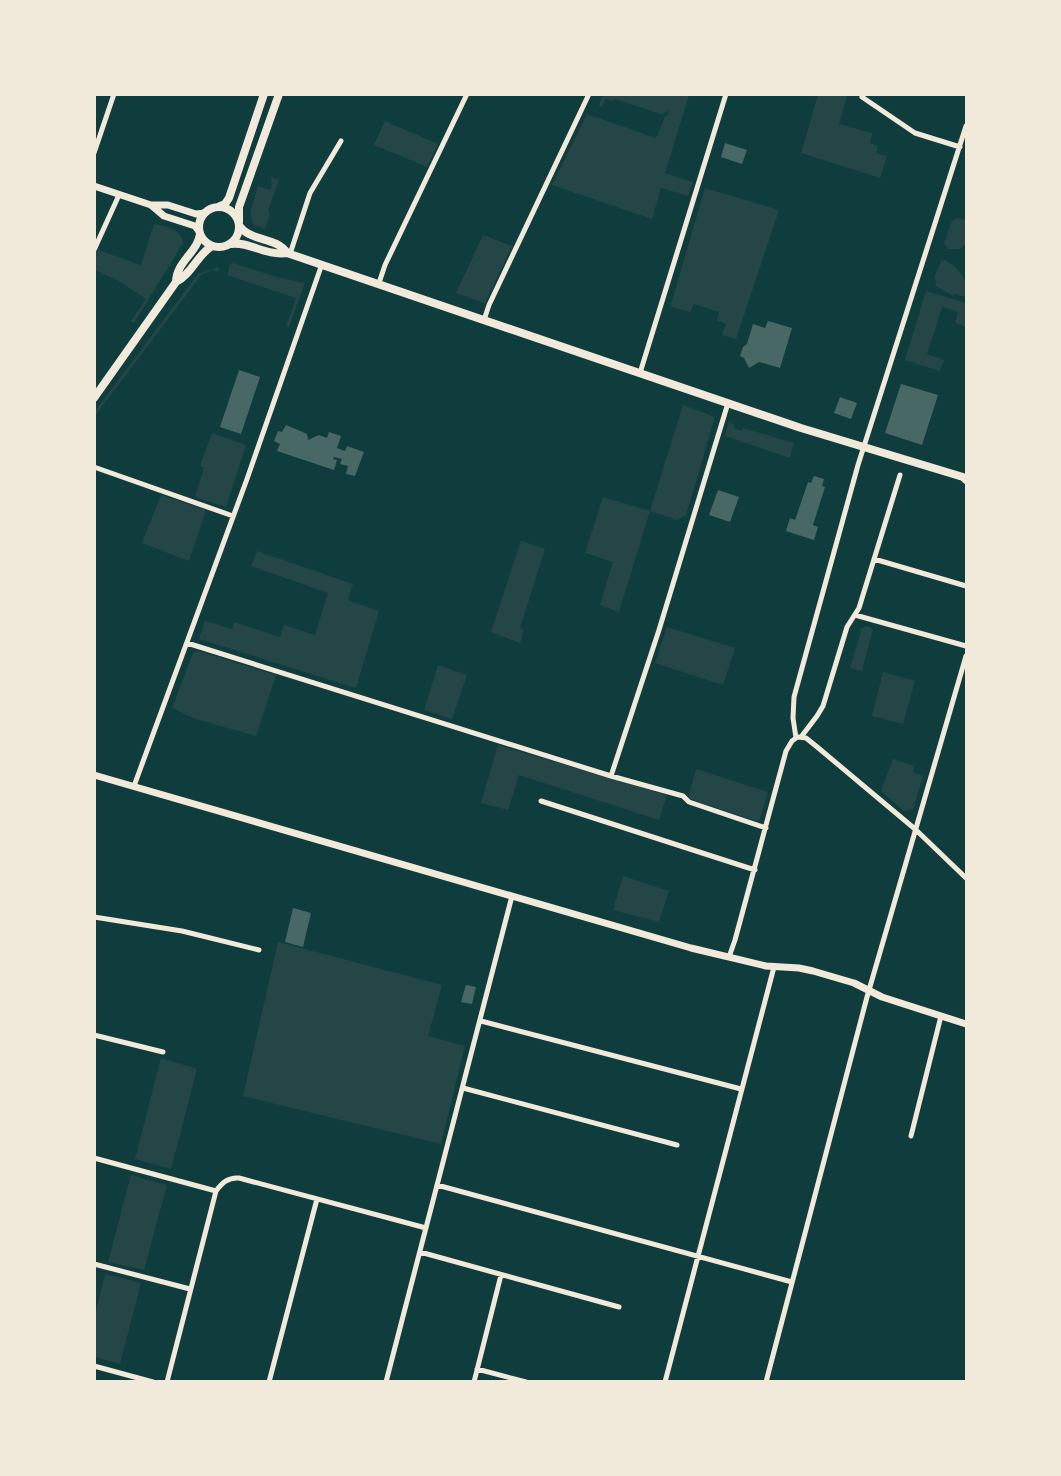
<svg xmlns="http://www.w3.org/2000/svg" width="1061" height="1476" font-family="'Golos Text',sans-serif">
	<style>
		.green { fill: #244646 }
		.building { fill: #486865 }
		.lines { fill: none; stroke-linecap: round; stroke-linejoin: round }
		.minor { stroke: #f1e9da; stroke-width: 5 }
		.tertiary { stroke: #f1e9da; stroke-width: 7 }
		.secondary { stroke: #f1e9da; stroke-width: 8 }
	</style>
	<rect width="100%" height="100%" fill="#0f3d3e"/>
	<path class="green" d="M 603,95 L 689,95 L 665,173 L 693,182 L 688,196 L 661,188 L 652,219 L 552,185 L 587,114 L 656,138 L 665,117 L 669,114 L 668,111 L 661,114 L 614,99 L 613,101 L 605,99 L 602,107 L 599,105 Z
		M 843,95 L 847,96 L 839,124 L 872,133 L 870,143 L 878,146 L 876,153 L 887,156 L 880,178 L 801,153 L 818,95 Z
		M 385,121 L 438,144 L 427,167 L 374,145 Z
		M 271,177 L 279,180 L 268,210 L 270,214 L 265,229 L 253,224 L 250,212 L 258,186 L 270,190 L 272,185 Z
		M 705,188 L 779,210 L 736,339 L 722,335 L 726,324 L 717,320 L 719,312 L 694,304 L 690,312 L 672,307 L 671,304 Z
		M 956,218 L 966,220 L 966,243 L 960,249 L 948,249 L 944,243 L 952,221 Z
		M 154,224 C 166,227 181,228 183,243 L 134,323 L 131,321 L 146,299 L 119,281 L 95,270 L 95,256 L 98,250 L 141,265 Z
		M 483,235 L 512,246 L 485,303 L 456,293 Z
		M 945,260 C 958,268 969,279 966,296 L 960,296 L 957,294 L 952,295 L 936,286 L 935,276 L 941,261 Z
		M 233,263 L 276,277 L 305,283 L 289,327 L 286,326 L 296,298 L 227,275 L 230,264 Z
		M 219,267 L 218,272 L 213,270 L 202,274 L 95,416 L 95,412 L 98,407 L 198,274 Z
		M 926,291 L 966,303 L 966,327 L 955,323 L 958,312 L 942,307 L 927,354 L 944,360 L 940,371 L 905,360 Z
		M 683,405 L 715,417 L 686,515 L 677,520 L 650,511 L 619,612 L 600,605 L 613,562 L 585,553 L 603,497 L 650,511 Z
		M 729,422 L 735,425 L 734,428 L 742,431 L 743,428 L 794,443 L 790,458 L 725,436 Z
		M 212,433 L 246,445 L 226,507 L 195,497 L 204,468 L 200,466 Z
		M 161,495 L 206,510 L 189,561 L 142,543 Z
		M 521,541 L 545,549 L 520,628 L 524,630 L 520,643 L 491,632 Z
		M 257,551 L 353,584 L 348,600 L 379,611 L 356,688 L 199,639 L 205,621 L 232,629 L 234,622 L 280,637 L 284,625 L 315,635 L 328,593 L 251,566 Z
		M 865,626 L 873,629 L 862,671 L 850,668 L 862,628 L 864,628 Z
		M 667,627 L 735,648 L 723,685 L 655,663 Z
		M 198,651 L 276,675 L 256,736 L 193,718 L 172,708 L 193,653 Z
		M 438,665 L 467,675 L 452,719 L 424,710 Z
		M 883,672 L 915,681 L 903,724 L 872,716 Z
		M 498,745 L 667,795 L 659,820 L 519,775 L 508,810 L 481,803 Z
		M 893,759 L 915,766 L 913,772 L 923,776 L 913,809 L 904,811 L 881,791 Z
		M 696,769 L 768,792 L 759,822 L 690,799 L 689,794 Z
		M 623,876 L 669,891 L 659,922 L 613,910 Z
		M 278,942 L 442,985 L 428,1036 L 465,1046 L 441,1144 L 243,1096 Z
		M 161,1058 L 197,1069 L 171,1169 L 135,1159 Z
		M 131,1175 L 167,1185 L 144,1270 L 108,1262 Z
		M 105,1274 L 141,1283 L 120,1364 L 95,1357 L 95,1315 Z"/>
	<path class="building" d="M 725,143 L 747,150 L 742,164 L 721,157 Z
		M 768,321 L 792,328 L 780,368 L 759,362 L 749,368 L 744,358 L 740,356 L 743,347 L 747,344 L 753,324 L 765,328 Z
		M 239,370 L 260,377 L 241,434 L 220,427 Z
		M 901,384 L 938,395 L 922,445 L 885,433 Z
		M 840,397 L 857,403 L 851,419 L 834,413 Z
		M 286,425 L 307,434 L 308,440 L 319,435 L 327,438 L 329,432 L 341,436 L 337,448 L 345,451 L 347,446 L 364,452 L 355,476 L 346,474 L 348,466 L 340,464 L 342,459 L 334,457 L 333,459 L 337,460 L 334,470 L 277,451 L 280,444 L 274,441 L 278,431 L 282,432 Z
		M 814,476 L 824,479 L 822,486 L 825,487 L 813,525 L 818,527 L 814,540 L 786,531 L 790,518 L 795,520 L 807,485 L 808,482 L 811,483 Z
		M 718,490 L 739,497 L 730,522 L 709,515 Z
		M 293,908 L 311,913 L 303,947 L 285,942 Z
		M 466,985 L 476,987 L 472,1004 L 461,1002 Z"/>
	<g class="lines">
		<path class="minor" d="M 862,97 L 915,133 L 960,147
			M 94,153 L 114,94
			M 94,250 L 119,195
			M 290,254 L 310,193 L 341,141
			M 379,283 L 385,265 L 467,94
			M 484,320 L 489,305 L 589,94
			M 640,373 L 726,94
			M 94,467 L 233,516
			M 874,559 L 966,586
			M 855,615 L 966,646
			M 187,643 L 611,776 L 683,796 L 689,802 L 766,828
			M 798,737 L 806,738 L 816,746 L 915,829 L 966,878
			M 801,737 L 817,716 L 823,706 L 847,627 L 859,608 L 900,475
			M 796,738 L 793,718 L 794,697 L 858,465 L 966,126
			M 611,776 L 659,630 L 728,403
			M 134,786 L 247,479 L 322,264
			M 541,801 L 755,870
			M 94,917 L 182,931 L 259,950
			M 729,957 L 735,940 L 786,751 L 792,741 L 796,738
			M 481,1021 L 741,1089
			M 94,1035 L 163,1052
			M 463,1088 L 677,1145
			M 911,1136 L 941,1016
			M 94,1158 L 216,1191
			M 437,1185 L 792,1282
			M 420,1252 L 619,1307
			M 94,1264 L 190,1289
			M 94,1366 L 153,1382
			M 477,1369 L 526,1382
			M 167,1382 L 216,1191 C 222,1183 228,1177 239,1178 L 426,1228
			M 269,1382 L 317,1199
			M 386,1382 L 512,896
			M 474,1382 L 501,1275
			M 665,1382 L 774,967
			M 766,1382 L 867,997 L 966,656"/>
		<path class="tertiary" d="M 94,186 L 151,205 L 164,216 L 195,226 L 199,231
			M 151,205 L 168,205 L 196,214 L 205,213
			M 94,775 L 691,948 L 766,966 L 799,968 L 813,971 L 854,983 L 882,997 L 966,1024"/>
		<path class="secondary" d="M199 227a20 20 0 1 1 40 0a20 20 0 1 1-40 0Z
			M 218,207 L 225,204 L 229,198 L 264,94
			M 239,222 L 239,207 L 279,94
			M 239,225 C 249,242 276,236 287,253
			M 231,244 C 249,241 265,256 287,253 L 801,428 L 963,477 L 966,480
			M 176,282 C 176,262 198,252 200,234
			M 94,398 L 176,282 C 192,274 197,255 212,246"/>
	</g>
	<rect width="1061" height="1476" fill="none" stroke="#f1e9da" stroke-width="192"/>
</svg>
